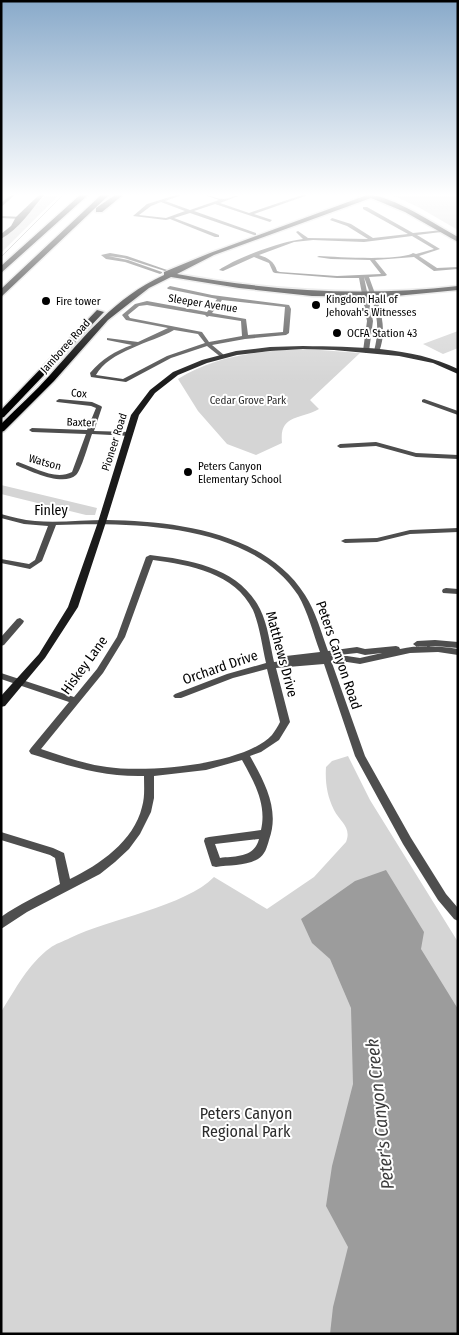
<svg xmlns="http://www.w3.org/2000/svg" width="459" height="1335" font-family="'Fira Sans Condensed',sans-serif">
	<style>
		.green { fill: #d5d5d5 }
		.water { fill: #9c9c9c }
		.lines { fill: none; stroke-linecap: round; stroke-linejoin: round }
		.stream { stroke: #9c9c9c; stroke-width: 1 }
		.primary-casing { stroke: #dbdbdb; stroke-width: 3 }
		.highway-casing { stroke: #dbdbdb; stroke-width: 3 }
		.street { fill: #4e4e4e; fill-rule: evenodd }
		.secondary { fill: #1b1b1b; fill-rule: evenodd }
		.primary { fill: #000; fill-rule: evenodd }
		.highway { fill: #000; fill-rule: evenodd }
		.poi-dot { fill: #000; stroke: #fff; stroke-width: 2 }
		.labels { text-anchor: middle; stroke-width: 4; stroke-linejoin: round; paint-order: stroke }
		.far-poi-label { font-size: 11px; fill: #000; stroke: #fff; text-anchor: start }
		.far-street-label { font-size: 11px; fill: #000; stroke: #fff }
		.far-park-label { font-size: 11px; fill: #2c2c2c; stroke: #fff }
		.street-label { font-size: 14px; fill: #000; stroke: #fff }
		.near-park-label { font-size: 16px; fill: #2c2c2c; stroke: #fff }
		.near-water-label { font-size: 18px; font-style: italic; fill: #3d3d3d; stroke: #fff }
	</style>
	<rect width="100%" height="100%" fill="#fff"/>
	<path class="green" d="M 46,195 L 59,195 L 1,253 L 1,240 Z
		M 392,195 L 458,195 L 458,230 L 420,208 Z
		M 458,331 L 458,348 L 443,354 L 423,344 Z
		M 307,349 L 360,353 L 310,400 L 319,409 C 300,420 279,414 282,443 L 256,455 L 227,444 L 198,411 L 178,379 C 216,355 264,350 307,349 Z
		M 1,485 L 97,508 L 95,515 L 86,515 L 1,494 Z
		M 348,756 L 370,800 L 458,942 L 458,1334 L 1,1334 L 1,1012 C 15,990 28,964 50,948 C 55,944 64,941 70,938 C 109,919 186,906 214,877 L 267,909 L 314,877 L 346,842 C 352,827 340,822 334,810 C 327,796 325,782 326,767 L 332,761 Z"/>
	<path class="water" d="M 386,870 L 424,932 L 421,949 L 458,1009 L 458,1334 L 330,1334 L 333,1307 L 348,1247 L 326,1206 L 332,1166 L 353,1084 L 351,1008 L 330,959 L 312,943 L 301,919 L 355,881 Z"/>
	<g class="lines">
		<path class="stream" d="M 1,257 L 63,195"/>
		<g class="primary-casing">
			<path id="primary" d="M 367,195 C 390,194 436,225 458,237 L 458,242 L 405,212 L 371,198 L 214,255 L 177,274 C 271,291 363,297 458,286 L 458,290 L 385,297 L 312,296 L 239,288 L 171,277 L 149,288 L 108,320 L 54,381 L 4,431 L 1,432 L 1,424 C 18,407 35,392 50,375 C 86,335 114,298 164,275 L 164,272 L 210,253 Z
				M 97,310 L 104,312 L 4,417 L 1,418 L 1,410 Z"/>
		</g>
		<g class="highway-casing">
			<path id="highway" d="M 80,195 L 88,195 L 1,273 L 1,266 Z
				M 101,195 L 109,195 L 1,297 L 1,289 Z
				M 115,195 L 123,195 L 102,212 L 96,212 L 96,208 Z"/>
		</g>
		<path class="street" d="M 11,195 L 15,195 L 1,207 L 1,203 Z
			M 176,195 L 182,195 L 165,201 L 190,210 L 219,200 L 205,195 C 211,195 217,199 223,199 C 229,199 235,195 241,195 L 220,203 L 249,213 L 302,195 L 308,195 L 254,214 L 272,220 L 270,222 L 215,204 L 194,211 L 256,233 L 256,235 L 254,235 L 190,213 L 174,218 L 219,235 L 219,237 L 215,237 L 170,219 L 166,220 L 133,216 L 147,204 ZM 161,202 L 185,211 L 166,218 L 139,215 L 151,206 Z
			M 363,207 L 367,207 L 413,233 L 443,230 L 443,232 L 441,232 L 417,235 L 440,249 L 419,256 L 437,268 L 458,267 L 458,269 L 434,271 L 414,257 L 375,260 L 387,275 L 385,276 L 369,277 C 378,302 389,326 379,352 L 374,351 C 382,322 374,304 364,277 L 373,321 L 369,351 L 366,353 L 363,351 L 367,321 L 359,278 L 337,278 L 275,273 L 273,272 L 269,263 L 254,257 L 223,271 L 219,270 C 236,258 282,241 303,239 L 296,232 L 298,231 L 308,238 L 368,239 L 347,226 L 330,220 L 332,218 L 351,224 L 373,238 L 408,234 L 363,209 ZM 412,236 L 434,249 L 416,254 L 413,253 C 401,261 337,257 319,256 L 317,257 L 331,259 L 370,260 L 381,274 L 337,276 L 280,272 L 277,271 C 274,261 268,258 259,255 L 294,242 L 313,240 L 364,242 Z
			M 1,216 L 22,217 L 24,218 L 22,219 L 1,218 Z
			M 110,253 L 127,256 L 167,270 L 165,271 L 124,258 L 108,256 L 128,260 L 162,272 L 162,273 L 160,274 L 125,262 L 106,259 L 101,255 Z
			M 170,286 L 212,295 L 289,305 L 291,309 L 289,333 L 286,335 L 245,339 L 212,345 L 224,355 L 224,357 L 222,358 L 207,346 L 171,358 L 126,382 L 91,377 L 90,373 C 102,359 115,351 132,345 L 107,340 L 107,338 L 138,342 L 168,328 L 126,320 L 122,315 L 135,304 L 147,301 L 207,312 L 217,299 L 168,289 L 167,288 ZM 222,300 L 285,307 L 283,332 L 248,335 L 246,319 L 212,313 ZM 147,305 L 205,315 L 207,317 L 209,316 L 241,321 L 242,336 L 209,342 L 202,332 L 130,318 L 128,315 L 139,306 ZM 174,330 L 198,334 L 205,343 L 167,356 L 123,379 L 96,375 C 109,351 151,343 174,330 Z
			M 59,399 L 92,402 L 101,406 L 102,407 L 94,431 L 130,432 L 133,434 L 130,436 L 92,434 C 89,442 81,471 76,475 C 63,487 30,471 16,465 L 16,463 L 18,462 C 34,467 55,481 72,472 L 86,434 L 32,432 L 29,430 L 32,428 L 87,430 L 96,408 L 91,406 L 57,402 L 56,401 Z
			M 424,399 L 458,411 L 458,415 L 422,402 L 422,400 Z
			M 376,442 L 416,453 L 458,455 L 458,459 L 416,457 L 376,446 L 340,448 L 337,446 L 340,444 Z
			M 1,514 C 12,517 23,520 35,521 C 58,523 83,520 107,520 C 175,521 265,532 305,595 C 316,612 321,632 328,651 L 357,647 L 365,649 L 396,646 L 399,647 L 400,649 C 419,645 438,646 458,649 L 458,655 L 438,652 L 410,653 L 360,664 L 347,662 L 332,663 L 365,756 L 411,838 L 446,894 L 458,908 L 458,921 L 454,919 L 438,900 L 403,844 L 355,756 L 324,664 L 276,668 L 290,722 L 279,740 L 261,752 L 250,756 C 265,783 280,810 269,840 C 267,847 265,855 258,859 C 246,866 229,865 216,867 L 212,866 L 211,863 L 204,841 L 205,838 L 209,837 L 261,830 C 267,804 254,782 242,760 L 206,770 L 154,776 L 154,798 L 151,812 L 140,834 L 129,849 L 115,862 L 100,874 L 27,912 L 1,929 L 1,917 C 19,904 40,895 60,884 L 55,858 L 50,855 L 1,840 L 1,832 L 53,848 L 64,853 L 70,879 C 99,865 134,841 142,807 C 145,797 144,787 144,776 C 102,777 70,766 31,754 L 29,751 L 31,748 L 69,702 L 1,679 L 1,673 L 74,697 L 97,669 L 117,637 L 146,557 L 150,555 C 192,560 239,568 260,609 C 268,625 270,645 274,662 L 283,661 L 282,659 L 286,656 L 320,652 C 313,633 308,612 298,595 C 251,523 132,522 56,525 L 42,561 L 30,569 L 1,563 L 1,559 L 29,564 L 35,560 L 48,526 L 24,524 L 1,518 ZM 153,560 C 190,565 235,573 253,610 C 260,627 262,646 266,663 L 227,674 L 175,694 L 173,696 L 175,698 L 181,698 L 233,678 L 267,669 L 280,722 C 278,726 275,731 272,735 C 244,765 147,773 107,767 C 84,764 62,756 41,749 L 103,673 L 125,637 ZM 357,653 L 365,655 L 382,653 L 360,658 L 347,656 L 330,656 ZM 259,839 C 254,858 236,856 220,858 L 215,844 Z
			M 458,528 L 458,532 L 410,534 L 377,542 L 345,543 L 341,541 L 345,539 L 377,538 L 410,530 Z
			M 446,588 L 458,589 L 458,594 L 443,593 L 442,591 L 443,589 Z
			M 20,618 L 24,621 L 23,623 L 4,645 L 1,646 L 1,637 L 17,619 Z
			M 435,640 L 458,642 L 458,648 L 435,646 L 417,647 L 413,644 L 417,641 Z"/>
		<path class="secondary" d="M 39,195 L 44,195 C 31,210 19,229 1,239 L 1,234 L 11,226 L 16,217 Z
			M 303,346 C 354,347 411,346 458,369 L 458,374 L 433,363 L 399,356 L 334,350 L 303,349 L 270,351 L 237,355 L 207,363 L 178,375 L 155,393 L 139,415 L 106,522 L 78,607 L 45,658 L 5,706 L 1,707 L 1,696 L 39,654 L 68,607 L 98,522 L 131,415 L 150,390 L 173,372 L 202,360 L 236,351 L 270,347 Z"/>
		<use href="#primary" class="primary"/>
		<use href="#highway" class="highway"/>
	</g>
	<linearGradient id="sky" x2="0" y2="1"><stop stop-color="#89aaca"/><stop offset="0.51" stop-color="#fff"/><stop offset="1" stop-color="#fff" stop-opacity="0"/></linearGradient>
	<rect width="459" height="382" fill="url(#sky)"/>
	<g class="poi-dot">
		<circle cx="46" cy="301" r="5"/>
		<circle cx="316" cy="305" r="5"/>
		<circle cx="337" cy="333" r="5"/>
		<circle cx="188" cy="472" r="5"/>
	</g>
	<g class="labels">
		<g class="far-poi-label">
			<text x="326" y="303">Kingdom Hall of<tspan x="326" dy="13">Jehovah's Witnesses</tspan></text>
			<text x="56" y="305">Fire tower</text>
			<text x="347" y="337">OCFA Station 43</text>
			<text x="198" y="470">Peters Canyon<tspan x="198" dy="13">Elementary School</tspan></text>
		</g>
		<g class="far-street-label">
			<text transform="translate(203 303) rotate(9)" y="4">Sleeper Avenue</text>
			<text transform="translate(65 346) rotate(-48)" y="4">Jamboree Road</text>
			<text transform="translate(79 393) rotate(5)" y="4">Cox</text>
			<text transform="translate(81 422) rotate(2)" y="4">Baxter</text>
			<text transform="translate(114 442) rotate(-72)" y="4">Pioneer Road</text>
			<text transform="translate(45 462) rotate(15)" y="4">Watson</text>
		</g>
		<g class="far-park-label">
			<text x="248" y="404">Cedar Grove Park</text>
		</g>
		<g class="street-label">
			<text x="51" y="515">Finley</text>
			<text transform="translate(282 654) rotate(75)" y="5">Matthews Drive</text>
			<text transform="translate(339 655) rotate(71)" y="5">Peters Canyon Road</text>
			<text transform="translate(84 665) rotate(-54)" y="5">Hiskey Lane</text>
			<text transform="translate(220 667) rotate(-19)" y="5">Orchard Drive</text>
		</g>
		<g class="near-park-label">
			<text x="246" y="1119">Peters Canyon<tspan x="246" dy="18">Regional Park</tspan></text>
		</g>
		<g class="near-water-label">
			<text transform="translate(380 1114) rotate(-96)" y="6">Peter's Canyon Creek</text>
		</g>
	</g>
	<rect width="459" height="1335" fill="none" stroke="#000000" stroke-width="5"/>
</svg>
